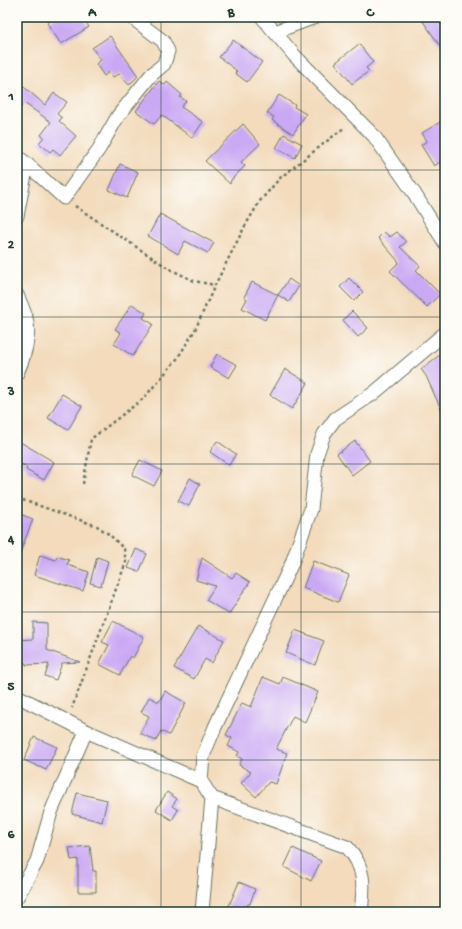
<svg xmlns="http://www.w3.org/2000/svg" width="462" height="929" font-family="'Gochi Hand',sans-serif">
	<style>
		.building { fill: #caa9f4 }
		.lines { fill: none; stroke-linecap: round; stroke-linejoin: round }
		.street-casing { stroke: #697464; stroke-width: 15 }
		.path { stroke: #697464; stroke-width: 2.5; stroke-dasharray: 3 3; stroke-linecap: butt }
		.street { stroke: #fff; stroke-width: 13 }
		.grid { fill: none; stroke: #1f3d34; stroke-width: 1; stroke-opacity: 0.55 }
		.neatline { fill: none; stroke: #1f3d34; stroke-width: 1.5 }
		.grid-label { font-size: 13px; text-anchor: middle; font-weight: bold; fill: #1f3d34 }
	</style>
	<rect width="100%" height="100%" fill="#fdfcf7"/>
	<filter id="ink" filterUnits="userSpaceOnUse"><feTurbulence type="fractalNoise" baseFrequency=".025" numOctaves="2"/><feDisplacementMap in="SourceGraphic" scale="8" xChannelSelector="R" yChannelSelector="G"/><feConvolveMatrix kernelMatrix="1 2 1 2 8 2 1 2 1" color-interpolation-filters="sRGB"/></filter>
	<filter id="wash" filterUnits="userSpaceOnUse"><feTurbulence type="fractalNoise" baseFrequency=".012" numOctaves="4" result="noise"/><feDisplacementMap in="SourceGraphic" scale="16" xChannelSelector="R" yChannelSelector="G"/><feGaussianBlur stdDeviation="0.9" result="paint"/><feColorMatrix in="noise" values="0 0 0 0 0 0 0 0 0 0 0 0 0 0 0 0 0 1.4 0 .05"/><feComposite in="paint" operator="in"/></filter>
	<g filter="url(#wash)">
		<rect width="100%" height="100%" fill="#f3dbbc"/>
		<g id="blocks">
			<path class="building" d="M 56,17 L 82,17 L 89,27 L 61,44 L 47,23 Z
				M 420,17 L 436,17 L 445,31 L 445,53 Z
				M 110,36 L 138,76 L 129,85 L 119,74 L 113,77 L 109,72 L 104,76 L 96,64 L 101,60 L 92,48 Z
				M 233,40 L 262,62 L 247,82 L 235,73 L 237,71 L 219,57 Z
				M 359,44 L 373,62 L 366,68 L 369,71 L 352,84 L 335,63 Z
				M 159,81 L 165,85 L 167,82 L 182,95 L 180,97 L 186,101 L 181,107 L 203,122 L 192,138 L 162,115 L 154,124 L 136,111 Z
				M 23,86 L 45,105 L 54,93 L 67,102 L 57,114 L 62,118 L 59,121 L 76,136 L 60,155 L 53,149 L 50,152 L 39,143 L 44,137 L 41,135 L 51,122 L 24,103 L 17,112 L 17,93 Z
				M 279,95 L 295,105 L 294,107 L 306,114 L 293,134 L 272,120 L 274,117 L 267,113 Z
				M 445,119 L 445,159 L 434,166 L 421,145 L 427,141 L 422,133 Z
				M 243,124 L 260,144 L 241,162 L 245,166 L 231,180 L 230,184 L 205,161 Z
				M 284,134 L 302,144 L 295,158 L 276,148 Z
				M 120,164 L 138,172 L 127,198 L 109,190 Z
				M 160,214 L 214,243 L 208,253 L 185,241 L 178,254 L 148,236 Z
				M 384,232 L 390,237 L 397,232 L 406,242 L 400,247 L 420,266 L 416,270 L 440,294 L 427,307 L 390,271 L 399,262 L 378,238 Z
				M 349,278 L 363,292 L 354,301 L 340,287 Z
				M 289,279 L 299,286 L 289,302 L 278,295 Z
				M 252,282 L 278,295 L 265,320 L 242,308 L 247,299 L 244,297 Z
				M 132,304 L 146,313 L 143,318 L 153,324 L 133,356 L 114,344 L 121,333 L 115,329 Z
				M 352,311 L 368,328 L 358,337 L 343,320 Z
				M 445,351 L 445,418 L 426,376 L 421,369 Z
				M 217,354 L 237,365 L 229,378 L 210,367 Z
				M 285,369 L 308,383 L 292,409 L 270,395 Z
				M 62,394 L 82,406 L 68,430 L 48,418 Z
				M 17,440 L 54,462 L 44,480 L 26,470 L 27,467 L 17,462 Z
				M 217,441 L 236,454 L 229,465 L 210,452 Z
				M 355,441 L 370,461 L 352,475 L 337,454 Z
				M 140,460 L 162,471 L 154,486 L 132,475 Z
				M 190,478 L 200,484 L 189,506 L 178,501 Z
				M 17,513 L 33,519 L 18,558 L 17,558 Z
				M 136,549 L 147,554 L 139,572 L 128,568 Z
				M 40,555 L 56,560 L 57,556 L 69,560 L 67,565 L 89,572 L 83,591 L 34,575 Z
				M 97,557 L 108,561 L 101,586 L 90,583 Z
				M 202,558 L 232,578 L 236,573 L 250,582 L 229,614 L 206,600 L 215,586 L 196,580 Z
				M 313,561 L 349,575 L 338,602 L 303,588 Z
				M 113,621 L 144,637 L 133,658 L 130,656 L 120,675 L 99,664 L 109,645 L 102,642 Z
				M 33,622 L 47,623 L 47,650 L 80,662 L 62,663 L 56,680 L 45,676 L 49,664 L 26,665 L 26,663 L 17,664 L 17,640 L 33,639 Z
				M 198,626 L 224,640 L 212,663 L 205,659 L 194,679 L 174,668 Z
				M 295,630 L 324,641 L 315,665 L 286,653 Z
				M 263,677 L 280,684 L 283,677 L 318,692 L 305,722 L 293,716 L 276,749 L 287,753 L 276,784 L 269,782 L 256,797 L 241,783 L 251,772 L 239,765 L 242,759 L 237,756 L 239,752 L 228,746 L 232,738 L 226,735 L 242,703 L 251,707 Z
				M 165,691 L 186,703 L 169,735 L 161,731 L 156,741 L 140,733 L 149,716 L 141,712 L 149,697 L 159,702 Z
				M 34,737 L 57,747 L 46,770 L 24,760 Z
				M 167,792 L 177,799 L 172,806 L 178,810 L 172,820 L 156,810 Z
				M 77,793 L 107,800 L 102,822 L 72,814 Z
				M 90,846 L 93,871 L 96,871 L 96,892 L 78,892 L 78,859 L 71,860 L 69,848 Z
				M 293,848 L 321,861 L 311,881 L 284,867 Z
				M 239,882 L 255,889 L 250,904 L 248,904 L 245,912 L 238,912 L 228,908 Z"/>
		</g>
	</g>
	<g filter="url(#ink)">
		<use href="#blocks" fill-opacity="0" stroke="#697464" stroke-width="1"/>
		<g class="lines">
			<g class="street-casing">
				<path id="street" d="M 262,17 L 294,55 L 374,136 L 414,193 L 445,243
					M 275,32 L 315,17
					M 17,156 L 27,164 L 17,216
					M 27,164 L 64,198 L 99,149 L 118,116 L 151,75 L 164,64 L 168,51 L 163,41 L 131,17
					M 17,295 C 20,302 24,310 26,318 C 31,335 24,358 17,373
					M 17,696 L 86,731 L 201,781 L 212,798 L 347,847 C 366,867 364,887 361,912
					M 201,781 L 203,756 L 215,727 L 292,563 L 311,509 L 317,454 L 324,434 L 335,419 L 374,393 L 445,333
					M 17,897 L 37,861 L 51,812 L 86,731
					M 202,912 L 212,798"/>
			</g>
			<path class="path" d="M 75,206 L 168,268 L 194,281 L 215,285
				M 83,484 L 91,439 L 144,398 L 177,359 L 195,330 L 215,285 L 245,226 L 260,201 L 280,178 L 345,127
				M 17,498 L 97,526 L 110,535 L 124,549 L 126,562 L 72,708"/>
			<use href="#street" class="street"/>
		</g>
	</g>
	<path class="grid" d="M 161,17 L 161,912M 301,17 L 301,912M 17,170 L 445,170M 17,317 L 445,317M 17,464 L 445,464M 17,612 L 445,612M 17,760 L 445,760"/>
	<rect width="462" height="929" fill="none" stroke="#fdfcf7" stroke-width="44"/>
	<rect x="22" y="22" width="418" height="885" class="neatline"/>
	<g class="grid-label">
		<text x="92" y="16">A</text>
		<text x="231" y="16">B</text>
		<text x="370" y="16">C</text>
		<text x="11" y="100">1</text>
		<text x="11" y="248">2</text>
		<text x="11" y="395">3</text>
		<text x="11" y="543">4</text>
		<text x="11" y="690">5</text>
		<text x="11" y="838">6</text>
	</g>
</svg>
